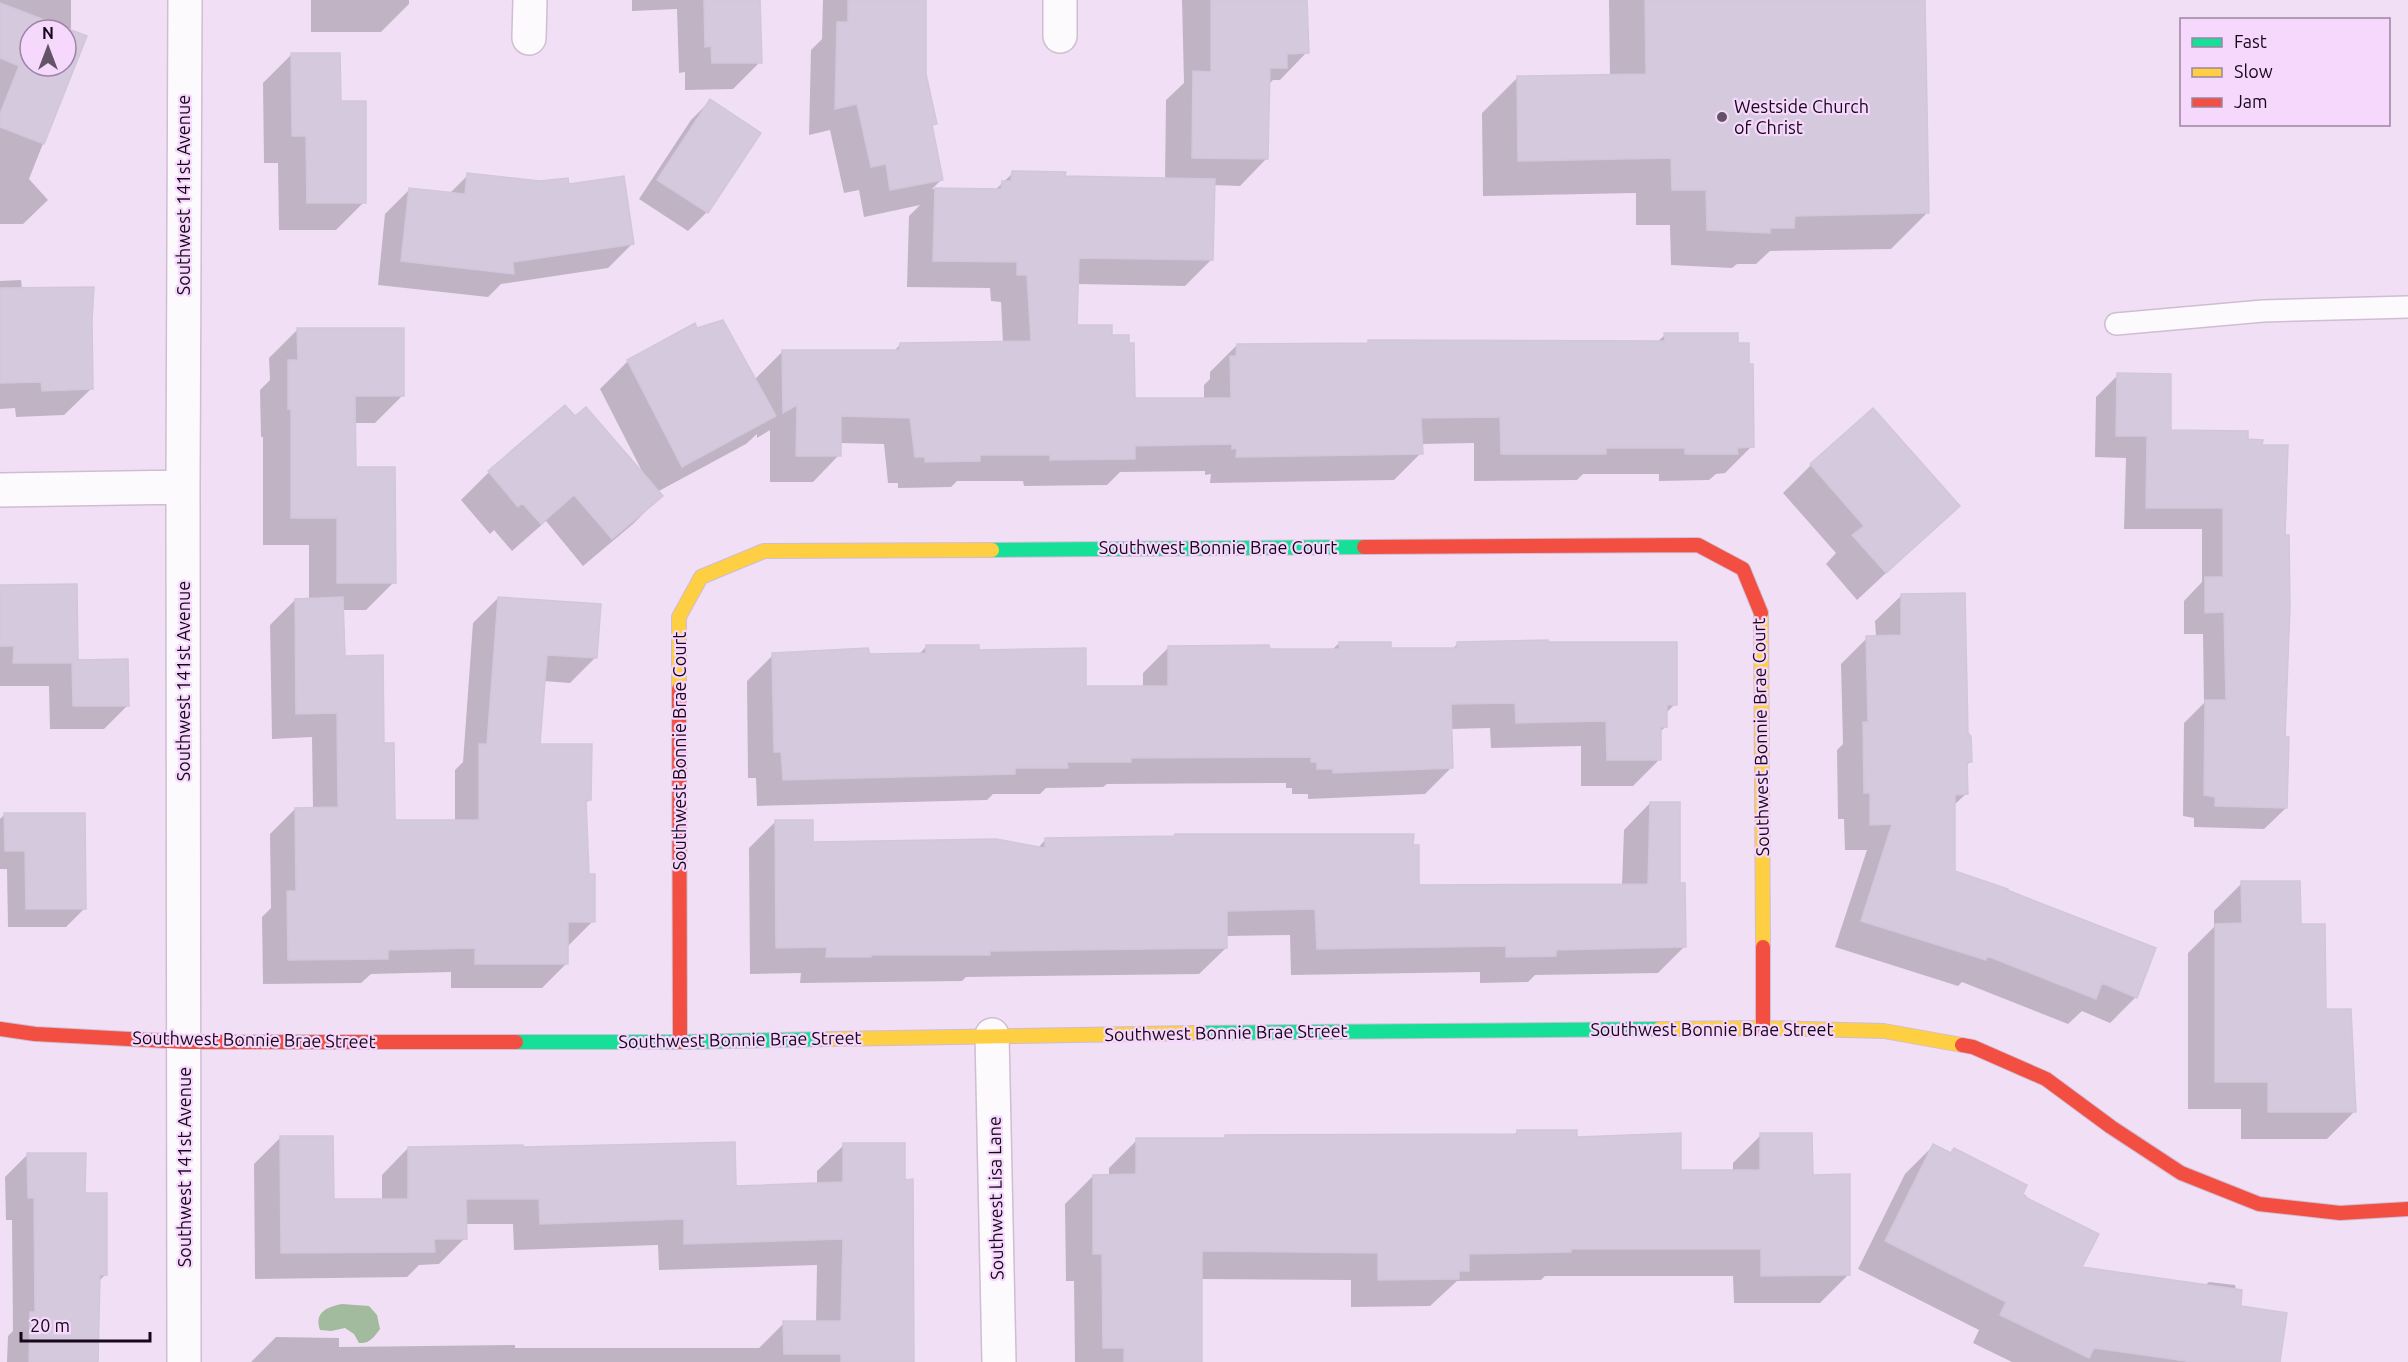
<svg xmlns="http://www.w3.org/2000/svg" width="2408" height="1362" font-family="Ubuntu,sans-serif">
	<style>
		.water { fill: #a2ba9d }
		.shadow { fill: #0003; fill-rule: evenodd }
		.building { fill: #d4c9dd; stroke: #d2c6dc; stroke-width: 1.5; fill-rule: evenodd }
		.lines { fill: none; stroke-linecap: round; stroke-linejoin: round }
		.lane-casing { stroke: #cfbdd2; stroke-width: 24 }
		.street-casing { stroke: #cfbdd2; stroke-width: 36 }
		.fast-casing { stroke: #cfbdd2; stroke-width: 16 }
		.slow-casing { stroke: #cfbdd2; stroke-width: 16 }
		.jam-casing { stroke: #cfbdd2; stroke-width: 16 }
		.lane { stroke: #fdfafe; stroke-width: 21 }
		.street { stroke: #fdfafe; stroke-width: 33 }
		.fast { stroke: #16e098; stroke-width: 14 }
		.slow { stroke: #ffcf43; stroke-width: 14 }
		.jam { stroke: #f24e42; stroke-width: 14 }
		.poi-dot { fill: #645368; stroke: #f6d8fd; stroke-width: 2 }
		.labels { text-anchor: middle; stroke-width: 4.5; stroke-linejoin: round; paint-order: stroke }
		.poi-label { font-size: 18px; fill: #18071c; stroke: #f6d8fd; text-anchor: start }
		.street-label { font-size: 18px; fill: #18071c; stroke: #f6d8fd }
	</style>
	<rect width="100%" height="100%" fill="#f1e0f5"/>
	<path class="water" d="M 342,1304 L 369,1306 L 377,1315 L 380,1329 C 374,1337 370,1344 359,1343 L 354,1334 L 345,1328 L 331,1331 L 320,1330 C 314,1312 327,1307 342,1304 Z"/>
	<path class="shadow" d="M 0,0 L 71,0 L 71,32 L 85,37 L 29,179 L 48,200 L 23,224 L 0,224 ZM 30,30 L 66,30 L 66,66 L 30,66 Z
		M 311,0 L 409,0 L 409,4 L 381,32 L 311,32 Z
		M 632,0 L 759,0 L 760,62 L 733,89 L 685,90 L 685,72 L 679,73 L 677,9 L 632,11 Z
		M 823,0 L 924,0 L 924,74 L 935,124 L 931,128 L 942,179 L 932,189 L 995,190 L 1013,173 L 1064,178 L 1165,180 L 1166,100 L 1184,83 L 1182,0 L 1306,0 L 1307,52 L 1280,80 L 1273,80 L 1268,85 L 1267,158 L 1240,186 L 1213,185 L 1212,259 L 1185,286 L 1077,284 L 1076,327 L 1110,336 L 1133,399 L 1204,399 L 1204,385 L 1210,379 L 1210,372 L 1237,345 L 1366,344 L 1369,342 L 1657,342 L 1665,335 L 1737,344 L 1752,446 L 1725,473 L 1716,474 L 1709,480 L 1659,481 L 1659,474 L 1583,474 L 1577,480 L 1474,481 L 1474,443 L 1421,444 L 1421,453 L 1394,480 L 1210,483 L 1211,474 L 1205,475 L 1205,471 L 1120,472 L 1107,485 L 1024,486 L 1023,481 L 957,481 L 951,487 L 898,488 L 898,483 L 888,483 L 884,444 L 839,443 L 839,455 L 813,482 L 770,482 L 770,430 L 757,438 L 757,434 L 746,444 L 657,492 L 661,496 L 633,524 L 583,566 L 546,521 L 512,551 L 494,530 L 490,534 L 461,500 L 489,472 L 575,419 L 644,475 L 600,389 L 628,361 L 697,330 L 754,380 L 782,352 L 893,352 L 901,344 L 1003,343 L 1001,302 L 991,301 L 990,288 L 907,287 L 909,216 L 920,205 L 864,217 L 859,190 L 844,193 L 830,130 L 809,135 L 811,50 L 822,39 Z
		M 1609,0 L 1924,0 L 1927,213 L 1891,249 L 1770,251 L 1756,264 L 1737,264 L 1732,268 L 1671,265 L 1670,225 L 1636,225 L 1636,193 L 1483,196 L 1482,113 L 1518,77 L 1610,76 Z
		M 291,55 L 339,102 L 364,202 L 336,230 L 279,230 L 278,163 L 264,163 L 263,83 Z
		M 710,101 L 759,133 L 707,212 L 688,231 L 639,199 L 691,120 Z
		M 468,175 L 568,186 L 632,244 L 608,268 L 501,284 L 488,297 L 378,285 L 385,214 L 409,190 L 449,194 Z
		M 21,280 L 22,289 L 91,389 L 64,415 L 16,417 L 15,408 L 0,409 L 0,281 Z
		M 297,330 L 403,395 L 375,423 L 354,423 L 354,468 L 394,582 L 366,610 L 342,610 L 343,657 L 382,745 L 394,821 L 455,821 L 455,770 L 463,762 L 473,623 L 498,598 L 595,658 L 570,683 L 543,681 L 538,745 L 590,799 L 585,804 L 588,876 L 593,921 L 568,946 L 567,963 L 542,988 L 451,988 L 451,972 L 371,974 L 361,983 L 263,984 L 262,917 L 271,908 L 270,834 L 295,809 L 313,809 L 312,737 L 272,739 L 270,625 L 295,600 L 309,600 L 309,545 L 263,545 L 263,437 L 261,437 L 260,390 L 270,380 L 269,358 Z
		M 2118,375 L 2170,432 L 2247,441 L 2284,536 L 2286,808 L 2264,829 L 2194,827 L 2194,818 L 2183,816 L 2184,723 L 2204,703 L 2203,634 L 2184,634 L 2184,601 L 2202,582 L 2202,529 L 2124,529 L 2126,458 L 2095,457 L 2096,397 Z
		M 1811,465 L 1958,506 L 1857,600 L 1826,564 L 1836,553 L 1783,493 Z
		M 0,586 L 76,661 L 128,705 L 104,729 L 50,729 L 49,686 L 0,686 Z
		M 1902,595 L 1966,733 L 1971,761 L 1966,766 L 1967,793 L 1953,806 L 1953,872 L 2136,997 L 2110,1023 L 2082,1011 L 2068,1024 L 1962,982 L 1958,986 L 1835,947 L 1867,850 L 1845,850 L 1844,819 L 1838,819 L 1837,750 L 1843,744 L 1841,664 L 1867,638 L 1876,637 L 1875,621 Z
		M 1339,643 L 1389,650 L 1452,650 L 1457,644 L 1547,643 L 1675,704 L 1665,714 L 1665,727 L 1659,733 L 1659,760 L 1633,786 L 1581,786 L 1581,746 L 1491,748 L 1490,728 L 1451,729 L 1452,767 L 1425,794 L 1308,799 L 1308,794 L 1292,794 L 1292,788 L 1286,788 L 1286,783 L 1107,784 L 1103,787 L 1046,788 L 1040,794 L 993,794 L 987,800 L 757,806 L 756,778 L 748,778 L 747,681 L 773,655 L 919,654 L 927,646 L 978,651 L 1084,687 L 1143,687 L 1143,673 L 1169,647 L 1332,650 Z
		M 1650,803 L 1678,884 L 1684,947 L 1658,973 L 1535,975 L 1528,982 L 1480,983 L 1480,972 L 1291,975 L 1290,935 L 1226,936 L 1226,948 L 1199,974 L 966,977 L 962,981 L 800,983 L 801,973 L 750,974 L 749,848 L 775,822 L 812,843 L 1038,848 L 1045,840 L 1412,846 L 1417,887 L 1622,885 L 1624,830 Z
		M 4,815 L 85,908 L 66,927 L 8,927 L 7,869 L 0,869 L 0,819 Z
		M 2242,883 L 2299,925 L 2354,1112 L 2327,1139 L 2241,1139 L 2241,1109 L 2188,1109 L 2188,953 L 2214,927 L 2214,911 Z
		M 1517,1132 L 1575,1138 L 1680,1171 L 1733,1171 L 1733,1163 L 1761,1135 L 1811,1176 L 1848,1275 L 1820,1303 L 1734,1303 L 1733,1276 L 1545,1276 L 1541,1280 L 1457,1281 L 1430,1306 L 1351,1307 L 1351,1280 L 1200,1279 L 1201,1362 L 1075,1362 L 1074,1281 L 1066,1281 L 1065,1204 L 1093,1176 L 1109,1176 L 1109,1168 L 1137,1140 L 1222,1140 L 1225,1137 L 1513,1136 Z
		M 280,1138 L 332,1201 L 382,1201 L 382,1175 L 408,1148 L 734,1187 L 817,1184 L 817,1171 L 844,1145 L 912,1362 L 251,1362 L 276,1337 L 339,1338 L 339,1347 L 515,1345 L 515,1348 L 759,1348 L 784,1323 L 816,1323 L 817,1265 L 659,1270 L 658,1245 L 514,1250 L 513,1224 L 465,1224 L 465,1238 L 439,1264 L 419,1265 L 407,1277 L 255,1279 L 254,1164 Z
		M 1933,1146 L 2021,1195 L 2079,1269 L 2204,1286 L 2209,1282 L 2235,1285 L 2239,1307 L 2278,1362 L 2012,1362 L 1973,1343 L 1979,1330 L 1858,1269 L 1905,1174 Z
		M 28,1154 L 84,1194 L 106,1274 L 98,1282 L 97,1362 L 7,1362 L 8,1336 L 13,1331 L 12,1220 L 6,1220 L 5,1177 Z"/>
	<path class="building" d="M 704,0 L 760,0 L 762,63 L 712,63 L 711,46 L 705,47 Z
		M 848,0 L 926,0 L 926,74 L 937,124 L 932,125 L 943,180 L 890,190 L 886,164 L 871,167 L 857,104 L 835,109 L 837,22 L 848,22 Z
		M 1211,0 L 1307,0 L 1309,53 L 1287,54 L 1287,68 L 1270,68 L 1268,159 L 1192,158 L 1193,71 L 1211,72 Z
		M 1645,0 L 1925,0 L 1929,213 L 1795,216 L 1794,228 L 1770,228 L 1770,233 L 1707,230 L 1706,190 L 1672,190 L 1671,158 L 1518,161 L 1517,76 L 1646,74 Z
		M 0,3 L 87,36 L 44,144 L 0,127 L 0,114 L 19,66 L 0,58 ZM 30,30 L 66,30 L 66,66 L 30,66 Z
		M 291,53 L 340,53 L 341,101 L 366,101 L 366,203 L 307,203 L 306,136 L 292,136 Z
		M 710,99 L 761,133 L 708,213 L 657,180 Z
		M 1012,171 L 1066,172 L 1065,176 L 1215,179 L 1213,260 L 1079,258 L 1077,325 L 1112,325 L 1112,335 L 1129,335 L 1129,343 L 1134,343 L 1135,398 L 1231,398 L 1230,356 L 1236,356 L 1237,344 L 1368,343 L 1368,340 L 1665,341 L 1664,333 L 1738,333 L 1738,343 L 1749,343 L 1749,364 L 1753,364 L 1754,447 L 1737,448 L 1738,454 L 1685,454 L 1685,448 L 1606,448 L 1606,454 L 1501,454 L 1500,417 L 1421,418 L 1423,454 L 1236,457 L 1237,448 L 1232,449 L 1232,444 L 1135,446 L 1135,459 L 1050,460 L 1050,455 L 980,455 L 980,461 L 925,462 L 925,457 L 915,457 L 910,418 L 841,416 L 841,456 L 796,456 L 797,405 L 783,413 L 782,350 L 899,350 L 900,343 L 1031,341 L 1027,275 L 1017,275 L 1017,262 L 933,261 L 935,188 L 1001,189 L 1002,181 L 1011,181 Z
		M 467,173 L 540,181 L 568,178 L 569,184 L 624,176 L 634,244 L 513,262 L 514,274 L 401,261 L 409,188 L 465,194 Z
		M 94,287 L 92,320 L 93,389 L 42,391 L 41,382 L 0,383 L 0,288 Z
		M 723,320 L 776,416 L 682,467 L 627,360 L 695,323 L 697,328 Z
		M 297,328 L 404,328 L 404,396 L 355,396 L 356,467 L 395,467 L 396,583 L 337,583 L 337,518 L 291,518 L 291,409 L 288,409 L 288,360 L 298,360 Z
		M 2117,373 L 2171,374 L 2171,430 L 2248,431 L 2248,439 L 2263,440 L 2262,445 L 2288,445 L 2285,535 L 2289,535 L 2290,607 L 2285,737 L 2289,737 L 2287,808 L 2215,806 L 2215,797 L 2204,795 L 2205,700 L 2226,700 L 2224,612 L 2205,613 L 2205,577 L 2223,577 L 2223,508 L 2146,508 L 2147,436 L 2116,436 Z
		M 565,405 L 575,416 L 586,407 L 663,496 L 612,539 L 574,495 L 541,524 L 522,503 L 518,507 L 488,471 Z
		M 1873,408 L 1960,506 L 1886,573 L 1852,535 L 1864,526 L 1810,464 Z
		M 77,584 L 78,660 L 128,659 L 129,706 L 73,706 L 72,663 L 13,663 L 14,646 L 0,646 L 0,585 Z
		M 1965,593 L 1968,733 L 1971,736 L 1972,762 L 1967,762 L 1968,794 L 1955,795 L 1955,871 L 2008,889 L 2007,890 L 2156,948 L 2137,998 L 2102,983 L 2096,999 L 1987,956 L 1986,960 L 1861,921 L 1892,824 L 1870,825 L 1870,793 L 1864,793 L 1863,722 L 1868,722 L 1866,636 L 1901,635 L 1901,594 Z
		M 343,597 L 345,656 L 383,655 L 384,743 L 394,743 L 395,820 L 479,820 L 479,744 L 487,744 L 498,597 L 601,604 L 597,658 L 547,655 L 540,744 L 592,744 L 591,800 L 586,800 L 589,874 L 595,874 L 595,922 L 568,922 L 568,964 L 475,964 L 475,948 L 388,950 L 388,959 L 288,960 L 287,891 L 296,891 L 295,808 L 338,807 L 337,713 L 296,714 L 295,599 Z
		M 1548,640 L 1548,642 L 1677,642 L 1677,705 L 1667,705 L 1667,727 L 1661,727 L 1661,760 L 1607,760 L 1606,721 L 1516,723 L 1515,703 L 1451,704 L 1453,768 L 1333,773 L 1333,769 L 1317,769 L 1317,762 L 1311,762 L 1311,757 L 1131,758 L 1131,762 L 1067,762 L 1068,768 L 1015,768 L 1015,774 L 783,780 L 781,752 L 774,752 L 772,653 L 868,648 L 870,654 L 926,653 L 926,645 L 979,645 L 979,650 L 1086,648 L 1086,686 L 1168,686 L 1168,646 L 1269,645 L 1270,649 L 1339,649 L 1339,642 L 1391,642 L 1391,648 L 1457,648 L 1457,642 Z
		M 1650,802 L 1680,802 L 1680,883 L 1685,883 L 1686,947 L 1556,950 L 1556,956 L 1506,957 L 1506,946 L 1317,949 L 1315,909 L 1227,911 L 1227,948 L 990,951 L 990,955 L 871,955 L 871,957 L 826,957 L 827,947 L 776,948 L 775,820 L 813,820 L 813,842 L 996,839 L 1045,848 L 1045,838 L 1174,836 L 1175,834 L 1414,834 L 1413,845 L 1419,845 L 1419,885 L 1648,884 Z
		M 4,813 L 85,813 L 86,909 L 26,909 L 25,851 L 5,851 Z
		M 2241,881 L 2300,881 L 2301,924 L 2325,924 L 2326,1009 L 2351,1009 L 2356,1112 L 2268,1112 L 2268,1082 L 2215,1082 L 2215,924 L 2242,923 Z
		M 1517,1130 L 1577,1130 L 1577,1137 L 1681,1133 L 1681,1170 L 1760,1170 L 1760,1133 L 1812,1133 L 1813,1175 L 1850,1174 L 1850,1275 L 1761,1276 L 1761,1249 L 1571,1249 L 1571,1252 L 1469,1254 L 1469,1271 L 1459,1271 L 1459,1279 L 1378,1280 L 1378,1253 L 1202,1251 L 1202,1362 L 1124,1362 L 1124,1348 L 1103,1348 L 1102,1254 L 1093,1254 L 1093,1175 L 1136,1174 L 1136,1138 L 1225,1138 L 1225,1135 L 1517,1134 Z
		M 280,1136 L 333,1136 L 334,1199 L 408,1199 L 408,1147 L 523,1145 L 523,1147 L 735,1142 L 736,1186 L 843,1182 L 843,1143 L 905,1143 L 905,1180 L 913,1179 L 914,1362 L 841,1362 L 841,1354 L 784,1354 L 783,1321 L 841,1321 L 843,1239 L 684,1244 L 684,1219 L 540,1224 L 539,1199 L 466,1199 L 467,1239 L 434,1239 L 435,1252 L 281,1253 Z
		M 1933,1144 L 1951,1153 L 1954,1148 L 2027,1185 L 2023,1194 L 2026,1196 L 2025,1197 L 2099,1234 L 2082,1267 L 2242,1290 L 2241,1306 L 2287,1313 L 2280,1362 L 2193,1362 L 2094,1348 L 2089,1358 L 2000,1315 L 2006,1302 L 1885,1241 Z
		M 27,1153 L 86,1153 L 85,1193 L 107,1193 L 107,1275 L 100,1275 L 98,1362 L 29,1362 L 30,1312 L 35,1312 L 34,1198 L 28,1198 Z"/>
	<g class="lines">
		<g class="lane-casing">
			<path id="lane" d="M 2116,324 L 2263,311 L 2408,307"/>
		</g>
		<g class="street-casing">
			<path id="street" d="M 1060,36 L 1060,0
				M 529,38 L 530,0
				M 0,490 L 183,487
				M 992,1035 L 999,1362
				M 184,1362 L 183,487 L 185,0"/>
		</g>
		<g class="fast-casing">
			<path id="fast" d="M 992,550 L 1364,547
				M 1196,1033 L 1659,1029
				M 516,1042 L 680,1042 L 829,1039"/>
		</g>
		<g class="slow-casing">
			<path id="slow" d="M 1761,613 L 1763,947
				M 679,689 L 679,617 L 701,577 L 764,551 L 992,550
				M 1659,1029 L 1763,1028 L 1884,1031 L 1962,1045
				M 829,1039 L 1196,1033"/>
		</g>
		<g class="jam-casing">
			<path id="jam" d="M 1364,547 L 1698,545 L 1743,569 L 1761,613
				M 679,689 L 680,1042
				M 1763,947 L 1763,1028
				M 0,1029 L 35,1034 L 185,1042 L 516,1042
				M 1962,1045 L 1973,1047 L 2046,1079 L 2111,1127 L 2181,1173 L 2259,1204 L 2340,1213 L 2408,1209"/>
		</g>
		<use href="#lane" class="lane"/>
		<use href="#street" class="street"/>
		<use href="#fast" class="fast"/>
		<use href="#slow" class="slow"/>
		<use href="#jam" class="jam"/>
	</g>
	<circle class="poi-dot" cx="1722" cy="117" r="6"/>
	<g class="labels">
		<g class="poi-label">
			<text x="1734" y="113">Westside Church<tspan x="1734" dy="21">of Christ</tspan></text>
		</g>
		<g class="street-label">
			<text transform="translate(184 195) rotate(-90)" y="6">Southwest 141st Avenue</text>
			<text x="1218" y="554">Southwest Bonnie Brae Court</text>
			<text transform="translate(184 681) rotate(-90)" y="6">Southwest 141st Avenue</text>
			<text transform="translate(1761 737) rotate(-91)" y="6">Southwest Bonnie Brae Court</text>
			<text transform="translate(680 751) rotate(-90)" y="6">Southwest Bonnie Brae Court</text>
			<text x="1712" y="1036">Southwest Bonnie Brae Street</text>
			<text transform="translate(1226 1033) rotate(-1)" y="6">Southwest Bonnie Brae Street</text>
			<text transform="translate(254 1040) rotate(1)" y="6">Southwest Bonnie Brae Street</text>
			<text transform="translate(740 1040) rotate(-1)" y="6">Southwest Bonnie Brae Street</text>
			<text transform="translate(185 1167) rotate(-90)" y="6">Southwest 141st Avenue</text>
			<text transform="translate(996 1198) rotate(-91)" y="6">Southwest Lisa Lane</text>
		</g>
	</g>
	<rect x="2180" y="18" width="210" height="108" fill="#f6d8fd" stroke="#9d84a3" stroke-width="1.5"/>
	<rect x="2192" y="38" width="30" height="9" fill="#16e098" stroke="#9d84a3" stroke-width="1.5"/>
	<text x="2234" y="48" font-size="18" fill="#18071c">Fast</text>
	<rect x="2192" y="68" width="30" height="9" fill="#ffcf43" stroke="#9d84a3" stroke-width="1.5"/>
	<text x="2234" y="78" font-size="18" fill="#18071c">Slow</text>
	<rect x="2192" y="98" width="30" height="9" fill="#f24e42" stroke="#9d84a3" stroke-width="1.5"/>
	<text x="2234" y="108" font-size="18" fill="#18071c">Jam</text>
	<g transform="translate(48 48)"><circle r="28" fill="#f6d8fd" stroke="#9d84a3" stroke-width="1.5"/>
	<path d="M0-4.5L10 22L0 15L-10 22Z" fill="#645368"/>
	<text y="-9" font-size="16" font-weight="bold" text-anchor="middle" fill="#18071c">N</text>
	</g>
	<path d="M21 1332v9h129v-9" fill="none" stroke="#18071c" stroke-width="3"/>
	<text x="30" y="1332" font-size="18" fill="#18071c" stroke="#f6d8fd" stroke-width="4.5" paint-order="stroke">20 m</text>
</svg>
